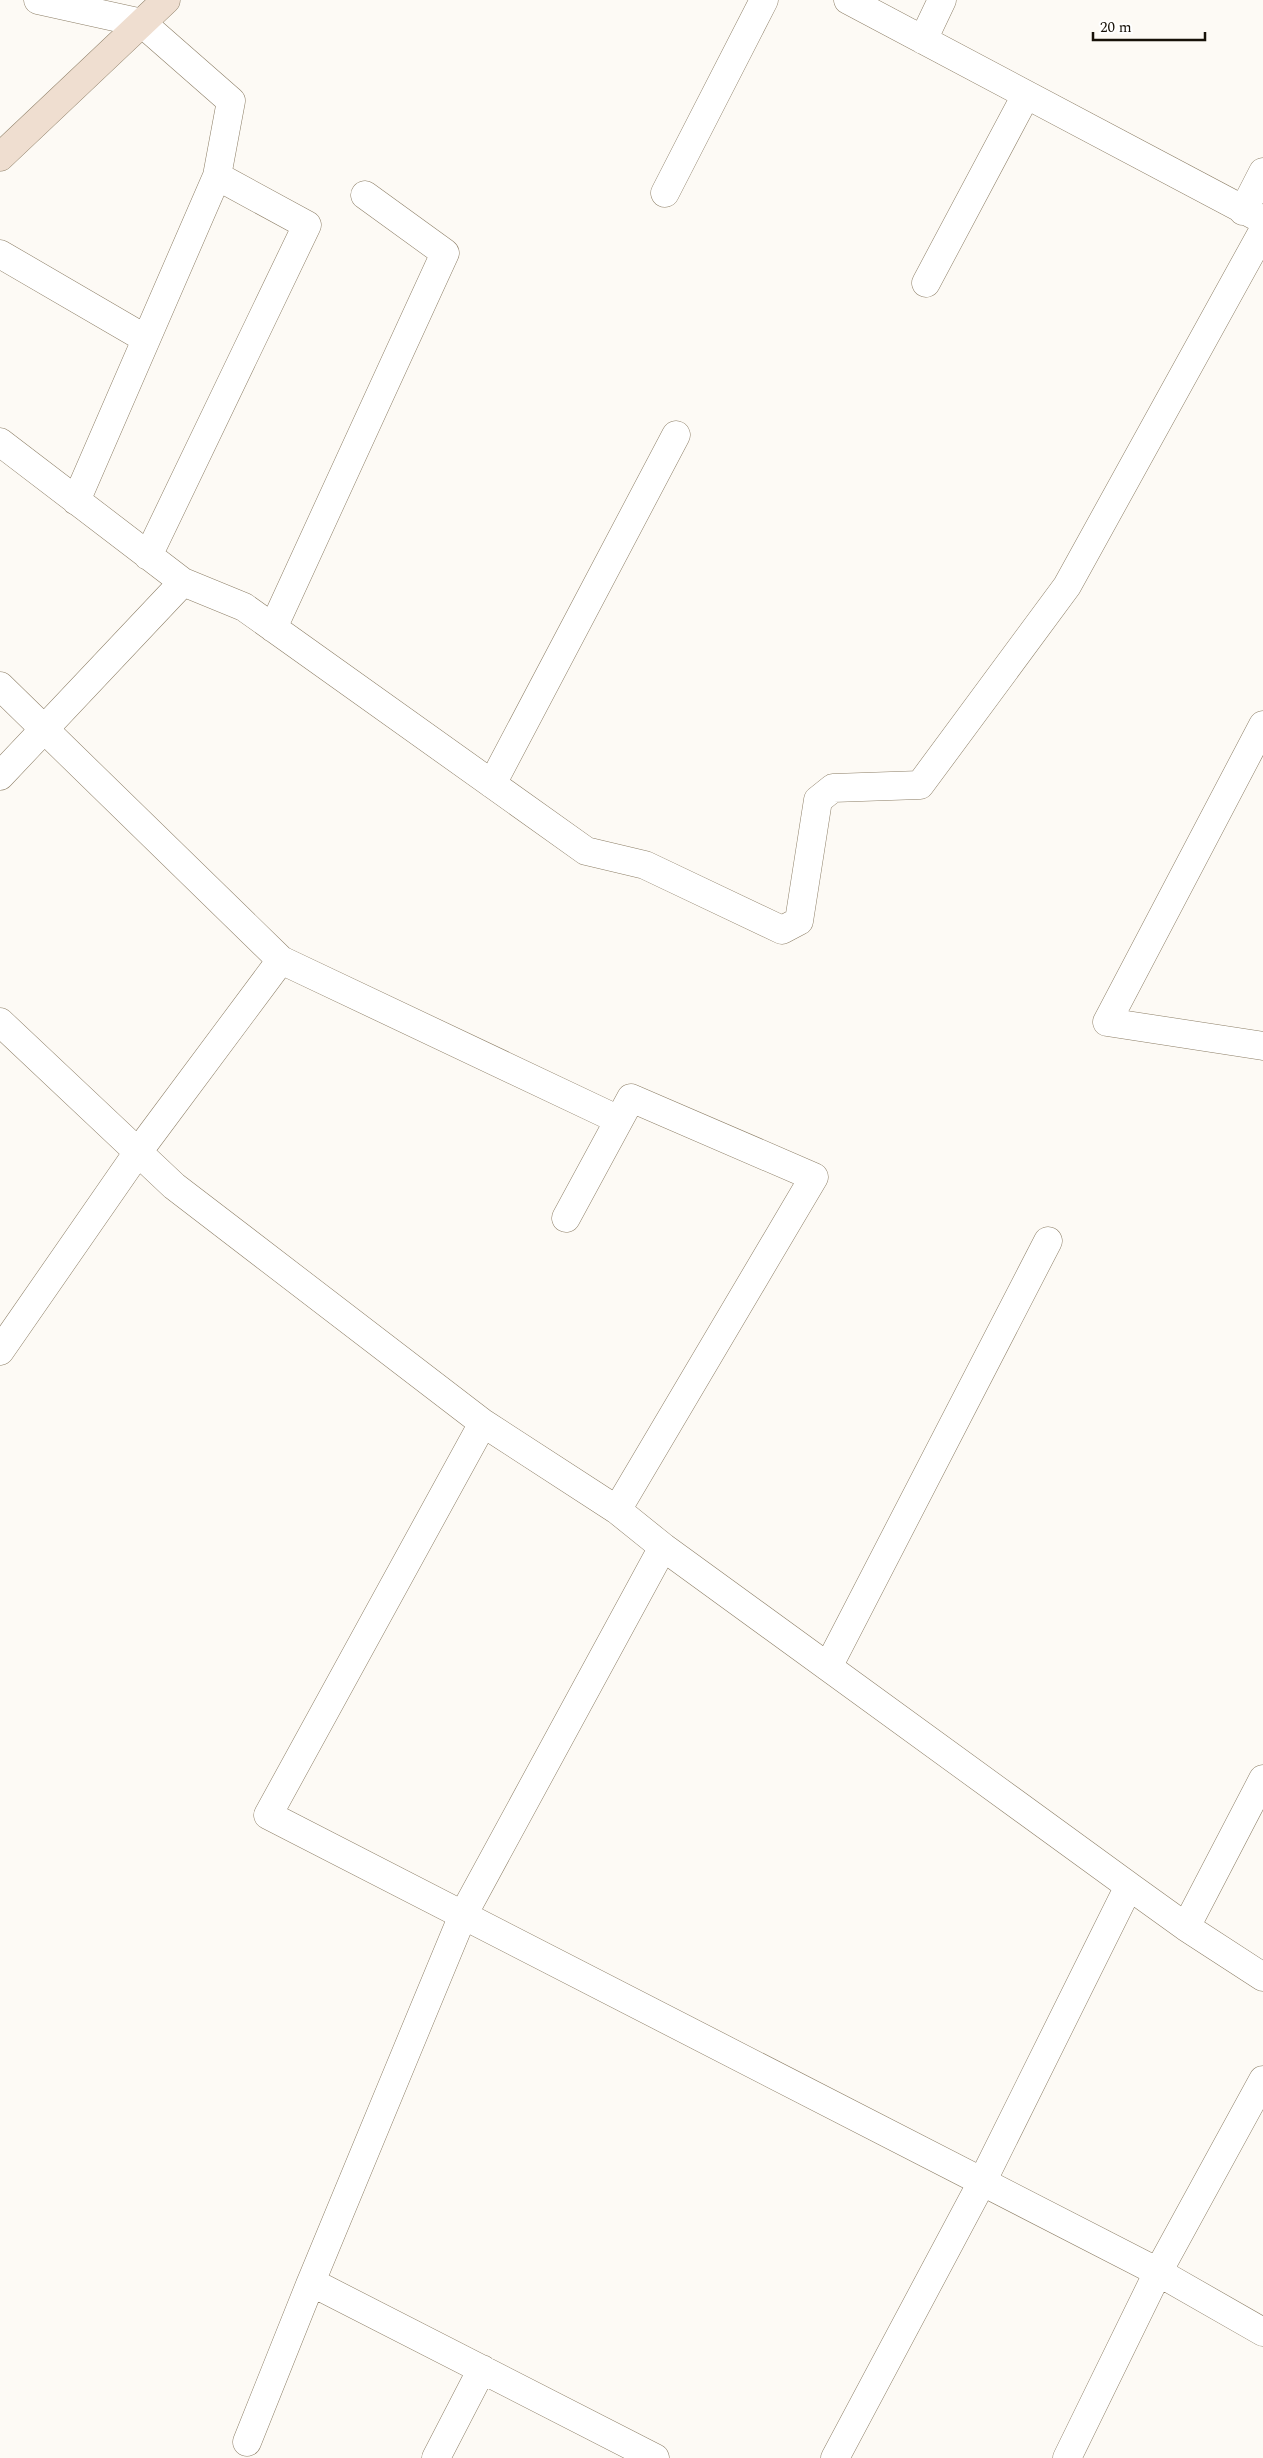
<svg xmlns="http://www.w3.org/2000/svg" width="1263" height="2458" font-family="Spectral,serif">
	<style>
		.lines { fill: none; stroke-linecap: round; stroke-linejoin: round }
		.street-casing { stroke: #8d7f67; stroke-width: 29 }
		.secondary-casing { stroke: #8d7f67; stroke-width: 29 }
		.street { stroke: #fff; stroke-width: 28 }
		.secondary { stroke: #efded0; stroke-width: 28 }
	</style>
	<rect width="100%" height="100%" fill="#fdfaf5"/>
	<g class="lines">
		<g class="street-casing">
			<path id="street" d="M 38,0 L 142,23 L 231,101 L 217,176 L 76,501
				M 848,0 L 1263,220
				M 923,40 L 942,0
				M 665,193 L 764,0
				M 1243,211 L 1263,172
				M 0,254 L 146,339
				M 926,283 L 1026,95
				M 0,442 L 183,582 L 0,776
				M 148,556 L 307,225 L 217,176
				M 183,582 L 244,607 L 586,851 L 645,865 L 782,930 L 799,921 L 818,800 L 833,788 L 920,785 L 1067,586 L 1263,231
				M 273,628 L 445,253 L 365,195
				M 0,686 L 281,960 L 138,1152 L 0,1351
				M 1263,725 L 1107,1022 L 1263,1046
				M 492,784 L 676,435
				M 281,960 L 619,1120
				M 0,1022 L 174,1186 L 483,1423 L 268,1815 L 1158,2272 L 1263,2332
				M 566,1218 L 631,1098 L 814,1177 L 617,1510
				M 483,1423 L 617,1510 L 663,1547 L 463,1915 L 311,2282 L 655,2458
				M 663,1547 L 1129,1886
				M 828,1667 L 1048,1241
				M 1186,1927 L 1263,1977
				M 247,2442 L 311,2282
				M 436,2458 L 482,2369
				M 835,2458 L 982,2182 L 1129,1886 L 1186,1927 L 1263,1779
				M 1067,2458 L 1158,2272 L 1263,2080"/>
		</g>
		<g class="secondary-casing">
			<path id="secondary" d="M 0,157 L 166,0"/>
		</g>
		<use href="#street" class="street"/>
		<use href="#secondary" class="secondary"/>
	</g>
	<path d="M1093 32v8h112v-8" fill="none" stroke="#171108" stroke-width="2.5"/>
	<text x="1100" y="32" font-size="15" fill="#171108" stroke="#ffffff" stroke-width="4" paint-order="stroke">20 m</text>
</svg>
